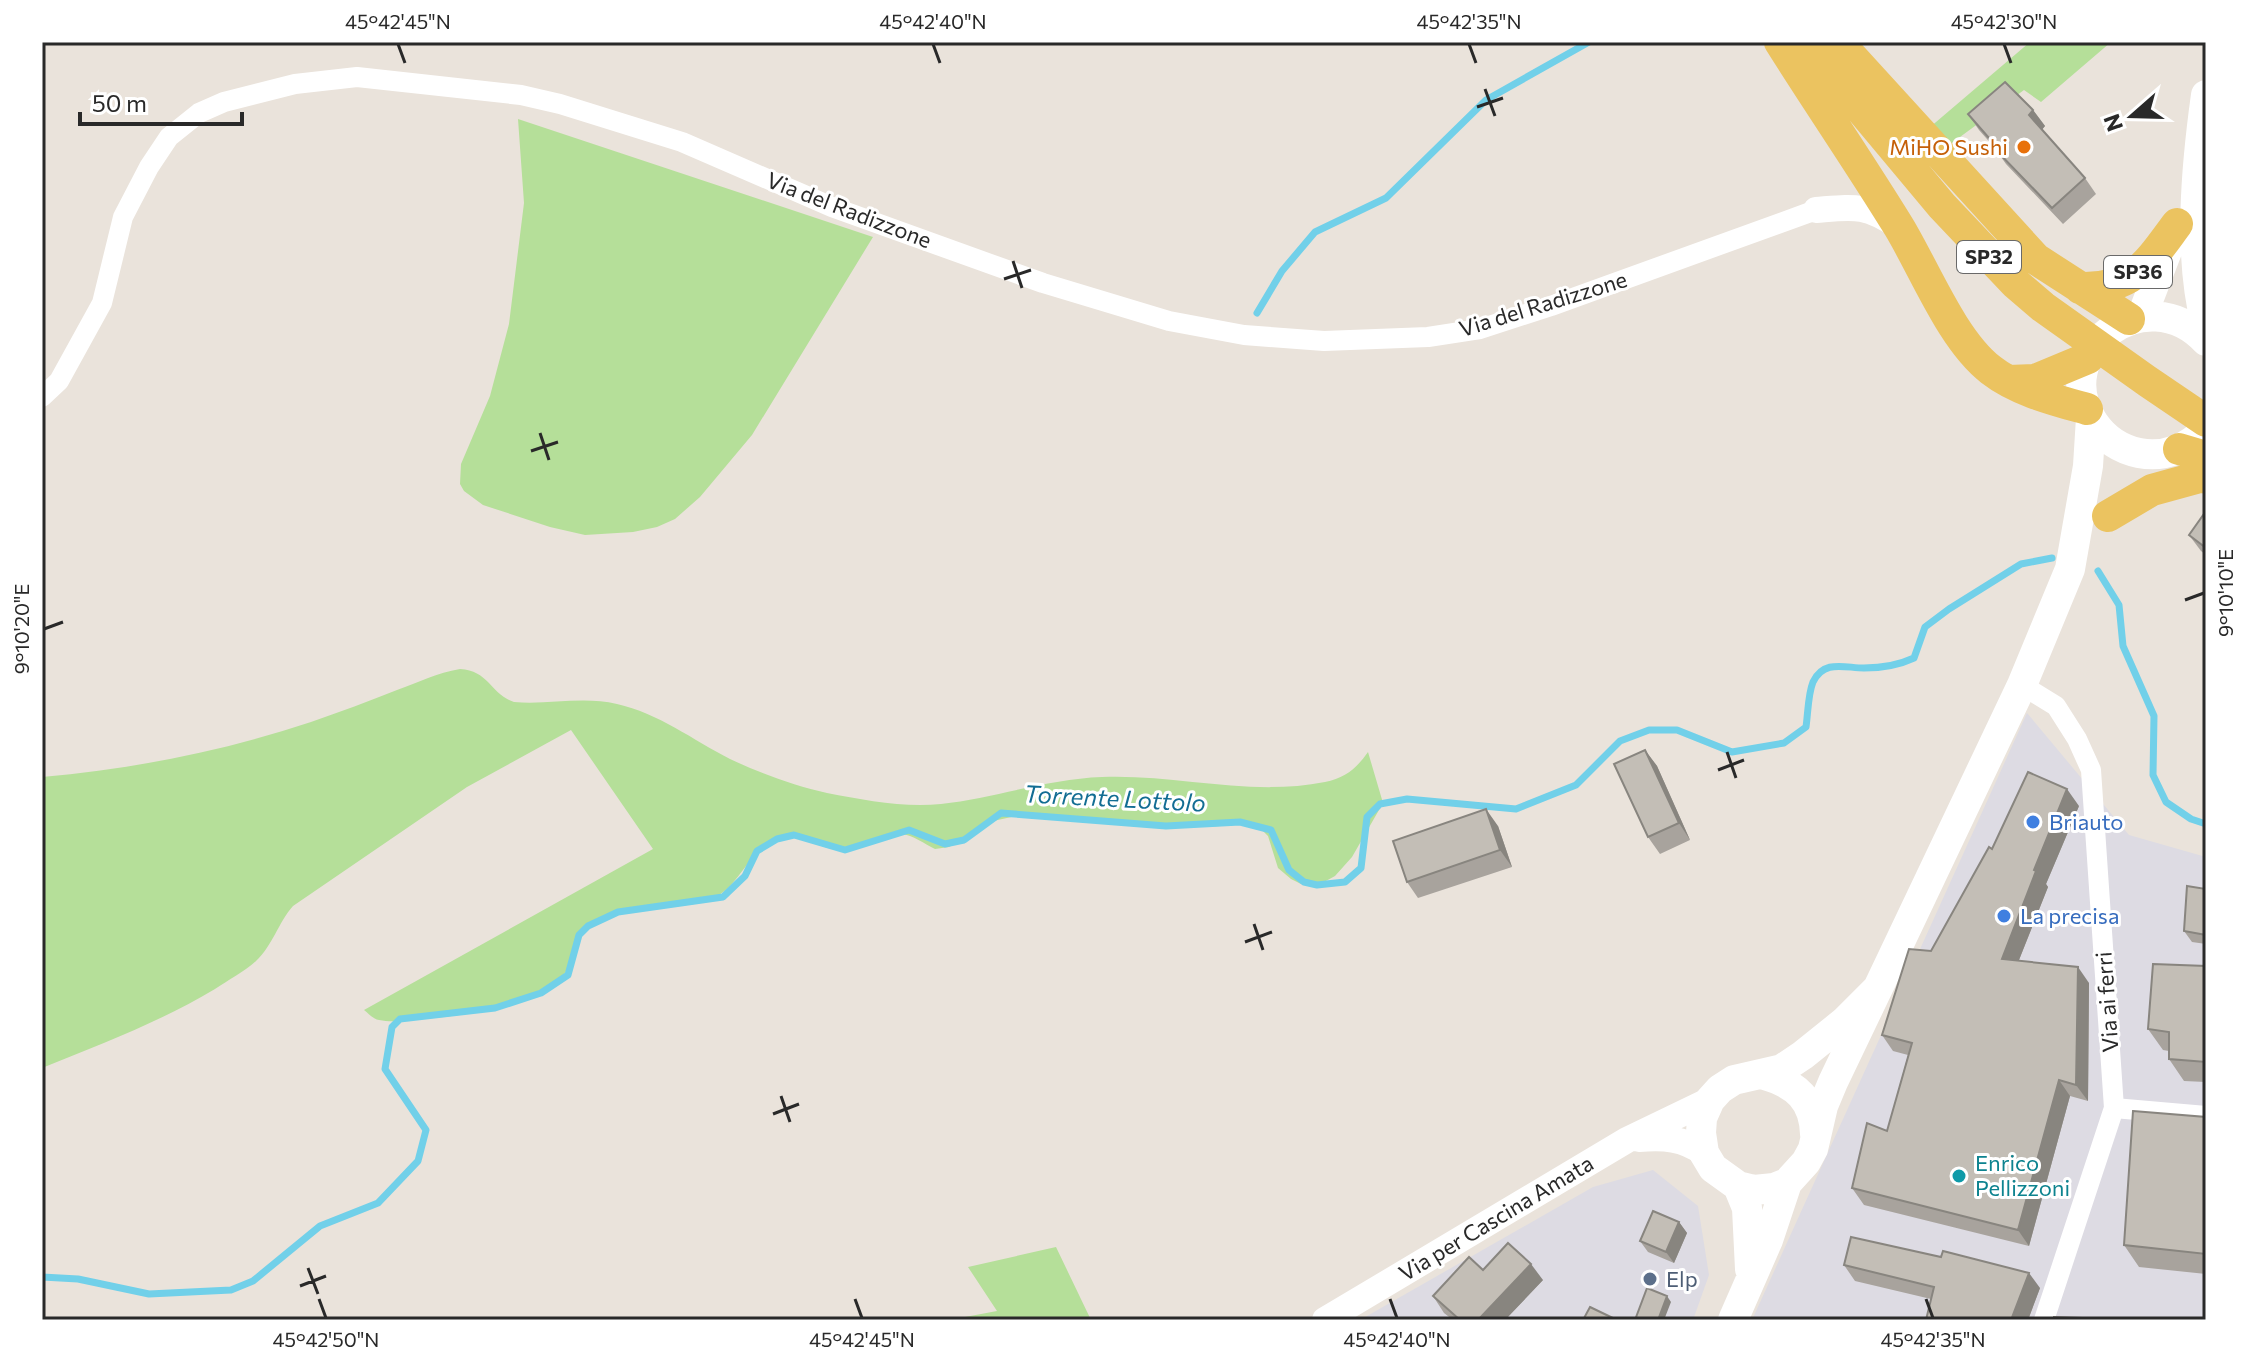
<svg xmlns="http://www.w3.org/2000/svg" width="2248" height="1362" font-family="Commissioner,sans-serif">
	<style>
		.industrial { fill: #dddbe3 }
		.green { fill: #b5df99 }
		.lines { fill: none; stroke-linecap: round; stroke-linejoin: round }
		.stream { stroke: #71d0e9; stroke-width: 7 }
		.minor { stroke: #fff; stroke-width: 20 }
		.tertiary { stroke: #fff; stroke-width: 26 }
		.secondary { stroke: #fff; stroke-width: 30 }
		.primary { stroke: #ebc360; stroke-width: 32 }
		.wall { fill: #a8a39d }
		.shaded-wall { fill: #88857f }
		.building { fill: #c3beb6; stroke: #88857f; stroke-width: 2 }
		.ticks { fill: none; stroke: #292929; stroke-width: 3 }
		.food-dot { fill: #e8710a; stroke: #fff; stroke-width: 3 }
		.shop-dot { fill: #3f7fe0; stroke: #fff; stroke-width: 3 }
		.culture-dot { fill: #0f9aa8; stroke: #fff; stroke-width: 3 }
		.service-dot { fill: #5c6f8a; stroke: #fff; stroke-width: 3 }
		.labels { text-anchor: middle; stroke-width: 6; stroke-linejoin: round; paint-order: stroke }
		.shield { fill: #fff; stroke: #696969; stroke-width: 2 }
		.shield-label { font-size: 20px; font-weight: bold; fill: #292929 }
		.food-label { font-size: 22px; fill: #c56008; stroke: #fff; text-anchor: end }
		.street-label { font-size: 22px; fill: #292929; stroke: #fff }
		.shop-label { font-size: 22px; fill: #366cbe; stroke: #fff; text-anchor: start }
		.culture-label { font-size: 22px; fill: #0d838f; stroke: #fff; text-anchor: start }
		.service-label { font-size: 22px; fill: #4e5e75; stroke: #fff; text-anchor: start }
		.water-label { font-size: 24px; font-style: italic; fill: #126d93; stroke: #fff }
		.neatline { fill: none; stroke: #292929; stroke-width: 3 }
		.ticks-label { font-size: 20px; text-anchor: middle; fill: #292929 }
	</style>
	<rect width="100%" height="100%" fill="#eae3db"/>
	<path class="industrial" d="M 2027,713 L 2129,835 L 2206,857 L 2206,1320 L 1752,1320 Z
		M 1653,1170 L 1698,1206 L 1709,1275 L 1693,1320 L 1360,1320 L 1593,1187 Z"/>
	<path class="green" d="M 2030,42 L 2111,42 L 2041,102 L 2024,90 L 1945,148 L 1929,128 Z
		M 518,119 L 873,237 L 752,435 L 700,497 L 675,519 L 657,527 L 633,532 L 585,535 L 550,527 L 483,505 L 464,491 L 460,484 L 461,464 L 490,396 L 509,324 L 524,203 Z
		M 460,669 C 490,671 490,694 514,702 C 548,705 583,696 617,704 C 658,713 693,740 730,759 C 760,773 794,786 827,793 C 864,800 904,808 941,804 C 995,798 1047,779 1102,777 C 1176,774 1251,797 1325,782 C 1345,778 1356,769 1368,752 L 1383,803 L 1352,857 L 1335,876 L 1324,882 L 1301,884 L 1291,879 L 1278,868 L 1268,836 L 1258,826 L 1248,824 L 1206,827 L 1016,816 L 984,823 L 972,834 L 949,847 L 935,849 C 925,844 912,835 902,834 C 880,832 860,852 837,850 C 815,847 796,830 773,841 C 744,856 739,890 707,901 C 677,910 613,907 588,925 C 572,937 577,960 564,974 C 533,1007 464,1016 421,1019 C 407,1020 393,1023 379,1020 C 373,1019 369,1014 364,1010 L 653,849 L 571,730 L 467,787 L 293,906 C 278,923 273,945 256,961 C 244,972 228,980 215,989 C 160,1022 101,1044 42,1068 L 42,777 C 134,769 223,751 311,722 C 340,712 369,701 397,690 C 419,682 437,673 460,669 Z
		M 1056,1247 L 1091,1320 L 949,1320 L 997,1311 L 968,1267 Z"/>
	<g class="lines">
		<path class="stream" d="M 1257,313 L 1282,271 L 1315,232 L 1386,198 L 1486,100 L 1589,42
			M 2098,571 L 2119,605 L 2123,646 L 2154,716 L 2153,775 L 2166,802 L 2191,819 L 2206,824
			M 42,1277 L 78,1279 L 149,1294 L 231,1290 L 253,1281 L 320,1226 L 378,1203 L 418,1161 L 426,1130 L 385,1069 L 392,1027 L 400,1019 L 495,1008 L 541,993 L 568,975 L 579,935 L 588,926 L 618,912 L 723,897 L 745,876 L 757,851 L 777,839 L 794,835 L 845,850 L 909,830 L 945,844 L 964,840 L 1001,813 L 1166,826 L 1240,822 L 1271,830 L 1289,870 L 1304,882 L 1317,885 L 1345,882 L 1361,868 L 1367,817 L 1380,804 L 1407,799 L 1516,809 L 1576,785 L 1620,741 L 1649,730 L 1677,730 L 1732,752 L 1784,743 L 1806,727 C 1808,713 1808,694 1813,682 C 1824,659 1845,668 1864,668 C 1882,668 1899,665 1914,658 L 1925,627 L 1949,609 L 2021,564 L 2052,558"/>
		<path class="minor" d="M 42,397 L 59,381 L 102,303 L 123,217 L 149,167 L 169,137 L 199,113 L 224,102 L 295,84 L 357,77 L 521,95 L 560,104 L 682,142 L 832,207 L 1043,283 L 1169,321 L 1244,335 L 1324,341 L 1428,337 L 1480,329 L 1551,306 L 1816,210
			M 2022,685 L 2056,706 L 2077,739 L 2091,770 L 2114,1108 L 2044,1320
			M 2114,1108 L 2206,1116"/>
		<path class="tertiary" d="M 1816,210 C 1854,207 1865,204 1898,226
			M 1639,1139 C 1664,1137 1683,1138 1704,1153
			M 1325,1320 L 1627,1140 L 1710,1100"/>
		<path class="secondary" d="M 2206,95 C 2196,167 2188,254 2206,325
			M 2142,316 L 2174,233
			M 2206,341 C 2145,276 2046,353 2094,423 C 2105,439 2120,449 2139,453 C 2165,458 2189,448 2206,429
			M 1878,988 L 1844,1022 L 1803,1055 L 1782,1069 L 1734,1080 L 1720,1089 L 1710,1100 L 1702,1118 L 1701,1133 L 1704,1153 L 1713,1168 L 1738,1186 L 1754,1190 L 1774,1188 L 1787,1183 L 1806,1162 L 1813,1149 L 1823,1106 L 1833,1082 L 1878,988 L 2022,685 L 2070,569 L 2088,466 L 2091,418
			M 1765,1075 C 1796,1084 1814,1100 1815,1134
			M 1738,1186 L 1747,1208 L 1750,1269
			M 1733,1320 L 1768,1240 L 1787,1183"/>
		<path class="primary" d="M 1780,42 C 1819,104 1861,165 1899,227 C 1925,270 1952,340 1991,370 C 2018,391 2055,400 2087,409
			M 1805,42 L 1942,206 L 2015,283 L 2043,307 L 2147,381 L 2206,421
			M 1838,42 L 2036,259 L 2129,319
			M 2080,288 C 2133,290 2148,263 2177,224
			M 2009,381 L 2035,380 L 2088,358
			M 2179,449 L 2206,457
			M 2108,516 L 2152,490 L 2203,476 L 2206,478"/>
	</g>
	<path class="wall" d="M 2033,110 L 2045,126 L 2042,129 L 2085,178 L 2096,194 L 2063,224 L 2006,164 L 1994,147 L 1979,130 L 1968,114 Z
		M 2206,511 L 2206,555 L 2201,551 L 2189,535 Z
		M 1645,750 L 1657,766 L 1690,840 L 1660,854 L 1648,837 Z
		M 2079,806 L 2046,884 L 2048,887 L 2019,960 L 2089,983 L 2088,1101 L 2070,1096 L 2029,1246 L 1864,1205 L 1852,1188 L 1887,1131 L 1908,1055 L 1893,1051 L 1882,1035 L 1992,849 Z
		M 1498,826 L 1512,867 L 1418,898 L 1407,882 Z
		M 2206,889 L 2206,944 L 2192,942 L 2184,931 Z
		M 2206,966 L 2206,1082 L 2184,1081 L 2169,1059 L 2169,1051 L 2163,1050 L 2148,1029 Z
		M 2206,1117 L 2206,1274 L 2139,1267 L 2124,1245 Z
		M 1679,1222 L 1687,1233 L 1674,1263 L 1648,1252 L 1640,1241 Z
		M 1844,1265 L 2040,1288 L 2028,1320 L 1926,1320 L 1931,1299 L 1855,1281 Z
		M 1483,1270 L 1543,1280 L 1505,1320 L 1453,1320 L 1444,1313 L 1433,1296 Z"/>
	<path class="shaded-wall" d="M 2033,110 L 2045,126 L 2041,131 L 2029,115 Z
		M 1645,750 L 1657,766 L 1690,840 L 1679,823 Z
		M 2067,789 L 2079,806 L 2046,884 L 2048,887 L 2013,975 L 2002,959 L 2034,870 Z
		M 1486,809 L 1498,826 L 1512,867 L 1500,850 Z
		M 2078,967 L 2089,983 L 2088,1101 L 2076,1085 Z
		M 2059,1080 L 2070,1096 L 2029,1246 L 2018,1230 Z
		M 1679,1222 L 1687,1233 L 1674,1263 L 1666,1252 Z
		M 1531,1264 L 1543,1280 L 1505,1320 L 1478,1320 Z
		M 2029,1273 L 2040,1288 L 2028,1320 L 2011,1320 Z
		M 1667,1296 L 1671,1302 L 1664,1320 L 1658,1320 Z"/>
	<path class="building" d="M 2005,82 L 2033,110 L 2029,115 L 2085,178 L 2052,208 L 1994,148 L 1996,146 L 1968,114 Z
		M 2206,511 L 2206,548 L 2189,535 Z
		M 1645,750 L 1679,823 L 1648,837 L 1614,764 Z
		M 2028,772 L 2067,789 L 2034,870 L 2036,871 L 2002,959 L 2078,967 L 2076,1085 L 2059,1080 L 2018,1230 L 1852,1188 L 1867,1123 L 1887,1131 L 1912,1043 L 1882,1035 L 1909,949 L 1931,951 L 1989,847 L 1992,849 Z
		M 1486,809 L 1500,850 L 1407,882 L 1393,841 Z
		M 2187,886 L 2206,889 L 2206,935 L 2184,931 Z
		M 2153,964 L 2206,966 L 2206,1062 L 2169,1059 L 2169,1032 L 2148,1029 Z
		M 2133,1111 L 2206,1117 L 2206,1254 L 2124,1245 Z
		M 1653,1211 L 1679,1222 L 1666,1252 L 1640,1241 Z
		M 1851,1237 L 1941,1257 L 1943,1251 L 2029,1273 L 2011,1320 L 1926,1320 L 1934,1287 L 1844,1265 Z
		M 1508,1243 L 1531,1264 L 1478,1320 L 1460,1320 L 1433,1296 L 1469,1257 L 1483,1270 Z
		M 1647,1288 L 1667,1296 L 1658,1320 L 1635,1320 Z
		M 1590,1307 L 1617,1320 L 1583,1320 Z
		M 2054,1317 L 2140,1320 L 2054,1320 Z"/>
	<path class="ticks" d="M 398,44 L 405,63M 933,44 L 940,63M 1469,44 L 1476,63M 2004,44 L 2011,63M 1485,89 L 1495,116M 1477,107 L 1503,98M 1013,261 L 1022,288M 1004,279 L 1031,270M 540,433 L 549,460M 531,451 L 558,442M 2185,600 L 2204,593M 44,629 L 63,622M 1727,752 L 1736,778M 1718,770 L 1744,760M 1254,924 L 1263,950M 1245,942 L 1272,932M 781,1096 L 790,1122M 773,1114 L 799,1104M 308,1268 L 318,1294M 300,1286 L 326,1276M 319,1299 L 326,1318M 855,1299 L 862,1318M 1390,1299 L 1397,1318M 1926,1299 L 1933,1318"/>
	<circle class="food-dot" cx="2024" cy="147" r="8"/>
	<g class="shop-dot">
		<circle cx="2033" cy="822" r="8"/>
		<circle cx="2004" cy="916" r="8"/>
	</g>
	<circle class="culture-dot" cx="1959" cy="1176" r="8"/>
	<circle class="service-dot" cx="1650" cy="1279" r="8"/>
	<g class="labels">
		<g class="shield">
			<rect x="1957" y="241" width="64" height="32" rx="6"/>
			<rect x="2104" y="256" width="68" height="32" rx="6"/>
		</g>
		<g class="shield-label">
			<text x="1989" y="264">SP32</text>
			<text x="2138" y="279">SP36</text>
		</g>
		<g class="food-label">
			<text x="2008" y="155">MiHO Sushi</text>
		</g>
		<g class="street-label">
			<text transform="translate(849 210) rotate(21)" y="8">Via del Radizzone</text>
			<text transform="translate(1543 304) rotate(-17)" y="8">Via del Radizzone</text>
			<text transform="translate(2107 1002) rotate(-94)" y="8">Via ai ferri</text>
			<text transform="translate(1496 1218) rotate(-31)" y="8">Via per Cascina Amata</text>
		</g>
		<g class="shop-label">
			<text x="2049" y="830">Briauto</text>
			<text x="2020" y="924">La precisa</text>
		</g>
		<g class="culture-label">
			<text x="1975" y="1171">Enrico<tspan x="1975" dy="25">Pellizzoni</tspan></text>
		</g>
		<g class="service-label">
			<text x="1666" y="1287">Elp</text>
		</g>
		<g class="water-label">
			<text transform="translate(1115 799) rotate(3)" y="8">Torrente Lottolo</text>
		</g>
	</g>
	<rect width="2248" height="1362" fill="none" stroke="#ffffff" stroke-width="88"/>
	<g transform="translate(2132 116) rotate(250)" stroke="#ffffff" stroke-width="6" paint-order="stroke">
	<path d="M0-6L14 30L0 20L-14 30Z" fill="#292929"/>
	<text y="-12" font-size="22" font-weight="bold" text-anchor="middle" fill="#292929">N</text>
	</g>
	<path d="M80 112v12h162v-12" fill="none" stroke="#292929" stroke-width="4"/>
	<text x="92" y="112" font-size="24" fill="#292929" stroke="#ffffff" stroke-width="6" paint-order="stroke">50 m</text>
	<rect x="44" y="44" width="2160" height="1274" class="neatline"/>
	<g class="ticks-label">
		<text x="398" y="29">45°42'45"N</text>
		<text x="933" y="29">45°42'40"N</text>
		<text x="1469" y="29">45°42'35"N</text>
		<text x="2004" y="29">45°42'30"N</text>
		<text transform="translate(2226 593) rotate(-90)" y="7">9°10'10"E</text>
		<text transform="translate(22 629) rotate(-90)" y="7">9°10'20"E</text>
		<text x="326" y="1347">45°42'50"N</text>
		<text x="862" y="1347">45°42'45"N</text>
		<text x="1397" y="1347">45°42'40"N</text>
		<text x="1933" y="1347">45°42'35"N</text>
	</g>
</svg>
